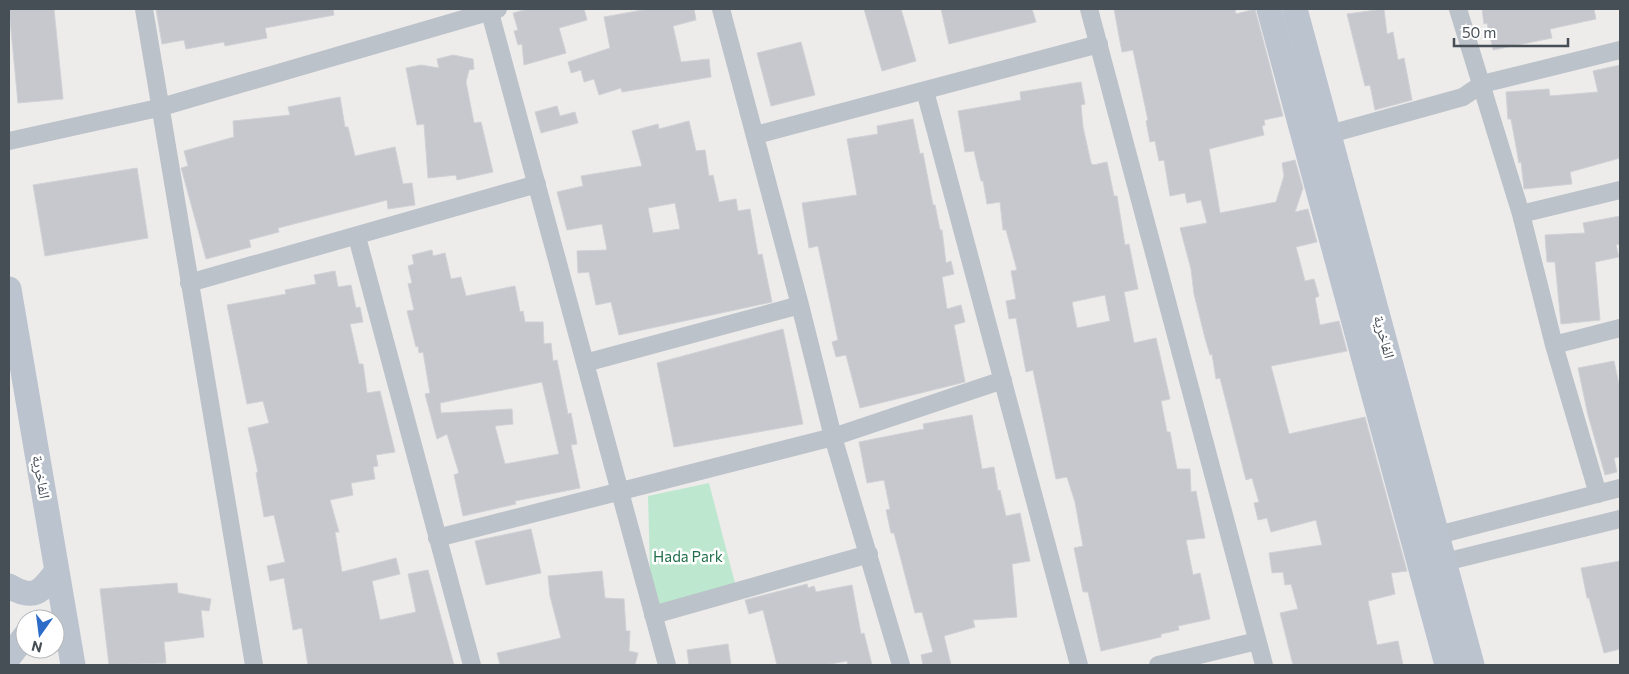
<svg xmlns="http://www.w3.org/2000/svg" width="1629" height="674" font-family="Commissioner,'Noto Naskh Arabic',sans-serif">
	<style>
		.green { fill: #bde8cf }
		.building { fill: #c7c7ce; stroke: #d0d2d6; fill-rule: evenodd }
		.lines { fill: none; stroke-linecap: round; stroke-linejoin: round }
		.street { stroke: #bbc2c9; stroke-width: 18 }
		.secondary { stroke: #bbc3ce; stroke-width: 25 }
		.labels { text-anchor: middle; stroke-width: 5; stroke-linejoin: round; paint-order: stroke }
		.street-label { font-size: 15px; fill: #464e56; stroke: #fff }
		.park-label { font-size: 15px; fill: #206f4a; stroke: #fff }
	</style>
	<rect width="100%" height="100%" fill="#eeebeb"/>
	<path class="green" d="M 709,483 L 736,587 L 651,607 L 648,496 Z"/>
	<path class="building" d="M 9,9 L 54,9 L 63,99 L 18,103 Z
		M 156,9 L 333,9 L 334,15 L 265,28 L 267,38 L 225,46 L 224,42 L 186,49 L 184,40 L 162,44 Z
		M 528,9 L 584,9 L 587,20 L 559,28 L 566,53 L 524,65 L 522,44 L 518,45 L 514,31 L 518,30 L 513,13 Z
		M 648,9 L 694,9 L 696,20 L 673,26 L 681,62 L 709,59 L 711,77 L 622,92 L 621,88 L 599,95 L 594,79 L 584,82 L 581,70 L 571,73 L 568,62 L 610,48 L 604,17 Z
		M 864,9 L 901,9 L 916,61 L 882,71 Z
		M 941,9 L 1032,9 L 1036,22 L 949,44 Z
		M 1114,9 L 1235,9 L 1236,14 L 1255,9 L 1283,116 L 1264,120 L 1265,125 L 1262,126 L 1264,135 L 1209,149 L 1220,213 L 1276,202 L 1284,176 L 1282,163 L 1295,160 L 1303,188 L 1295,212 L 1308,209 L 1317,242 L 1296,247 L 1305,281 L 1314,279 L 1319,296 L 1315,298 L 1320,325 L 1339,321 L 1347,351 L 1271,366 L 1289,434 L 1365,417 L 1407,571 L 1391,573 L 1395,594 L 1368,601 L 1377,645 L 1398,641 L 1403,665 L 1293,665 L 1280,613 L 1298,609 L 1291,584 L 1285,585 L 1283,572 L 1272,573 L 1269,553 L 1322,545 L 1316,520 L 1271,532 L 1267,518 L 1258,520 L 1254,503 L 1259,502 L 1252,478 L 1246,480 L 1220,378 L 1216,379 L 1212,354 L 1210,355 L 1205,338 L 1194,294 L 1191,269 L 1180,228 L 1207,223 L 1201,200 L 1187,203 L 1185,193 L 1170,196 L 1164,160 L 1159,161 L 1155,141 L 1150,142 L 1146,121 L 1148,120 L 1133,50 L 1122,52 Z
		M 1384,9 L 1387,34 L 1393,32 L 1398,60 L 1404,58 L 1412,100 L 1375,110 L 1370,85 L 1365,86 L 1347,14 Z
		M 1482,9 L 1594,9 L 1596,19 L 1550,29 L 1552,38 L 1493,50 L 1487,23 L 1484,24 Z
		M 801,42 L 815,95 L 771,106 L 757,53 Z
		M 453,55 L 473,59 L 474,69 L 469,70 L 466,82 L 474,123 L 481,122 L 493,172 L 457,180 L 456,175 L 428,178 L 424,124 L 417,125 L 406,68 L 421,65 L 439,68 L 437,59 Z
		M 1620,65 L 1620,158 L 1570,172 L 1572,184 L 1524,189 L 1521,162 L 1519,163 L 1511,119 L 1508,119 L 1506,92 L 1549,89 L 1550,96 L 1598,92 L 1593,71 Z
		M 1081,82 L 1085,104 L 1081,105 L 1083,127 L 1091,163 L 1093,165 L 1107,162 L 1114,196 L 1117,196 L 1125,245 L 1129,244 L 1138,289 L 1124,292 L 1134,343 L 1156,338 L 1170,399 L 1161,401 L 1167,432 L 1170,432 L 1177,469 L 1190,469 L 1191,492 L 1196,491 L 1205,538 L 1186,540 L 1193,575 L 1200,573 L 1210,619 L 1178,626 L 1179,630 L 1161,634 L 1161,637 L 1101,651 L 1088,592 L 1083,592 L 1074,548 L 1083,546 L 1075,502 L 1067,477 L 1056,479 L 1033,370 L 1026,372 L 1016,318 L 1009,319 L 1006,301 L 1016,299 L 1011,271 L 1017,270 L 1006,230 L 1003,230 L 1000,202 L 987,204 L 983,181 L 981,181 L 974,151 L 965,152 L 958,111 L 1021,100 L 1020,92 ZM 1105,295 L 1110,321 L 1077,328 L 1072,302 Z
		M 340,97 L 345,127 L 348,127 L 355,156 L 395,147 L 403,184 L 412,183 L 415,205 L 388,209 L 387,200 L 278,228 L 279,232 L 249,240 L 251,247 L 206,259 L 182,171 L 181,168 L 188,166 L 184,151 L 234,137 L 233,121 L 290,115 L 288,107 Z
		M 557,106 L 560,116 L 575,112 L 578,123 L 541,133 L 535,112 Z
		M 913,119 L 920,154 L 923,153 L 933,205 L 935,205 L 940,230 L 942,230 L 946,263 L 951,261 L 954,274 L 942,277 L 947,309 L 961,305 L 965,322 L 954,325 L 965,382 L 860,408 L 846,355 L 836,357 L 832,342 L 838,340 L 818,246 L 809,248 L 802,203 L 857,195 L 847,139 L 878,134 L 877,126 Z
		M 689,121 L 696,151 L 705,150 L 709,176 L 713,175 L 719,202 L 736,199 L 738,211 L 750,209 L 758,255 L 762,254 L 772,302 L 619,335 L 611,302 L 596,305 L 589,272 L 578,273 L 577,251 L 607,250 L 602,224 L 567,230 L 557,192 L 583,186 L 581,176 L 642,166 L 632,131 L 658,124 L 659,129 ZM 675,203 L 680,229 L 653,233 L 648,208 Z
		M 137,168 L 148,238 L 45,256 L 33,185 Z
		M 1620,216 L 1620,244 L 1616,245 L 1619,257 L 1595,262 L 1600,320 L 1561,324 L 1555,262 L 1547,262 L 1545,235 L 1585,233 L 1583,223 Z
		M 432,250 L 433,256 L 445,253 L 451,279 L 461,277 L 466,296 L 515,286 L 520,312 L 523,311 L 525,322 L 543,322 L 544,344 L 551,343 L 553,361 L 557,360 L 568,414 L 571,413 L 577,444 L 571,445 L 580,488 L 515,501 L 516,504 L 463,516 L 454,475 L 459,473 L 447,434 L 437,439 L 425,394 L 430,393 L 423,352 L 419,353 L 418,346 L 416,347 L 407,311 L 414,310 L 408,284 L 412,283 L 408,266 L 414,264 L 412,255 ZM 542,382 L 559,454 L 505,464 L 495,426 L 513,424 L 512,409 L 441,413 L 440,403 Z
		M 335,271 L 338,287 L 351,285 L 356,308 L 360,307 L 363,322 L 350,324 L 359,364 L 363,364 L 367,393 L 380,391 L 395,452 L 376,455 L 378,466 L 373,467 L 375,479 L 351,483 L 353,495 L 330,500 L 339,532 L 335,532 L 342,572 L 396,558 L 400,574 L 372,581 L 380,620 L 416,612 L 408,574 L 428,570 L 454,665 L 308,665 L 302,628 L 293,630 L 284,578 L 270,581 L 267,566 L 285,562 L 274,515 L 264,517 L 256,473 L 258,472 L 248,428 L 269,423 L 263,401 L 247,404 L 227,305 L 286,294 L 285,290 L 316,284 L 314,275 Z
		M 783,329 L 803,424 L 674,447 L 657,363 Z
		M 1614,361 L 1620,389 L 1620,457 L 1614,458 L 1617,472 L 1605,475 L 1588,415 L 1578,368 Z
		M 972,415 L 982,469 L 994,467 L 998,491 L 1000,490 L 1006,516 L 1020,513 L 1030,561 L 1012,564 L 1017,617 L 973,620 L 975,627 L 944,636 L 951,665 L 923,665 L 921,655 L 933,652 L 922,612 L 915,613 L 894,533 L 891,533 L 886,510 L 890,509 L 884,480 L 867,483 L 859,442 L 924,429 L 923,424 Z
		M 531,529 L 541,573 L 486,585 L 475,541 Z
		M 1620,561 L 1620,649 L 1604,653 L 1589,598 L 1587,598 L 1581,568 Z
		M 602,571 L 605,598 L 624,599 L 626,631 L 630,631 L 629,651 L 638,653 L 635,665 L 500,665 L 497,653 L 561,638 L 550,596 L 548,576 Z
		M 177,583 L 178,593 L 211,599 L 209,611 L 201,610 L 204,637 L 164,642 L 166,663 L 109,665 L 100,589 Z
		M 807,584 L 808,588 L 814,586 L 816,592 L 852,585 L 861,634 L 864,633 L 872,665 L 848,665 L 847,661 L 825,665 L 777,665 L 763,610 L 749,614 L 745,600 Z
		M 728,644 L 731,665 L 689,665 L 687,650 Z"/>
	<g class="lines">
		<path class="street" d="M 144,9 L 254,665
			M 489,9 L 667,665
			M 721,9 L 800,305 L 833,437 L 901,665
			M 1089,9 L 1264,665
			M 1458,9 L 1521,214 L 1554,345 L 1598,494
			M 925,91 L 1079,665
			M 1330,134 L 1463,97 L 1482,84 L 1620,50
			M 756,135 L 1099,44
			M 9,141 L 158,108 L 498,9
			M 1521,214 L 1620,190
			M 357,237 L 472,665
			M 189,283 L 537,184
			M 1554,345 L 1620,328
			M 585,363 L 800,305
			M 1438,535 L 1620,488
			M 437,538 L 833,437 L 1003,380
			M 1445,562 L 1620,519
			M 653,615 L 869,554
			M 1158,665 L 1257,641"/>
		<path class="secondary" d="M 1269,9 L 1447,665
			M 1295,9 L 1472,665
			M 9,289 L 73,665
			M 9,586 C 34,601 41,592 57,571
			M 9,657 L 25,636"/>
	</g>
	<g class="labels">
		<g class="street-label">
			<text transform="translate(1384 337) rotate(75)" y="5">الفاخرية</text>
			<text transform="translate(41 477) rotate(80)" y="5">الفاخرية</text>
		</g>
		<g class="park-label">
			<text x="688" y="562">Hada Park</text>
		</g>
	</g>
	<rect width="1629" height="674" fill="none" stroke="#464e56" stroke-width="20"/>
	<g transform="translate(40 634) rotate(194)"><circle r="24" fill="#ffffff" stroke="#b5b8bb"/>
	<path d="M0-4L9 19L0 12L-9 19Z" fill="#2c6bc8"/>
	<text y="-8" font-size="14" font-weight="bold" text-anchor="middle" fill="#464e56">N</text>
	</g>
	<path d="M1454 38v8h114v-8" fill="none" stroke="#464e56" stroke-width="2.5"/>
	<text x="1462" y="38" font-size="15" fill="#464e56" stroke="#ffffff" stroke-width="4" paint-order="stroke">50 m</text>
</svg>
